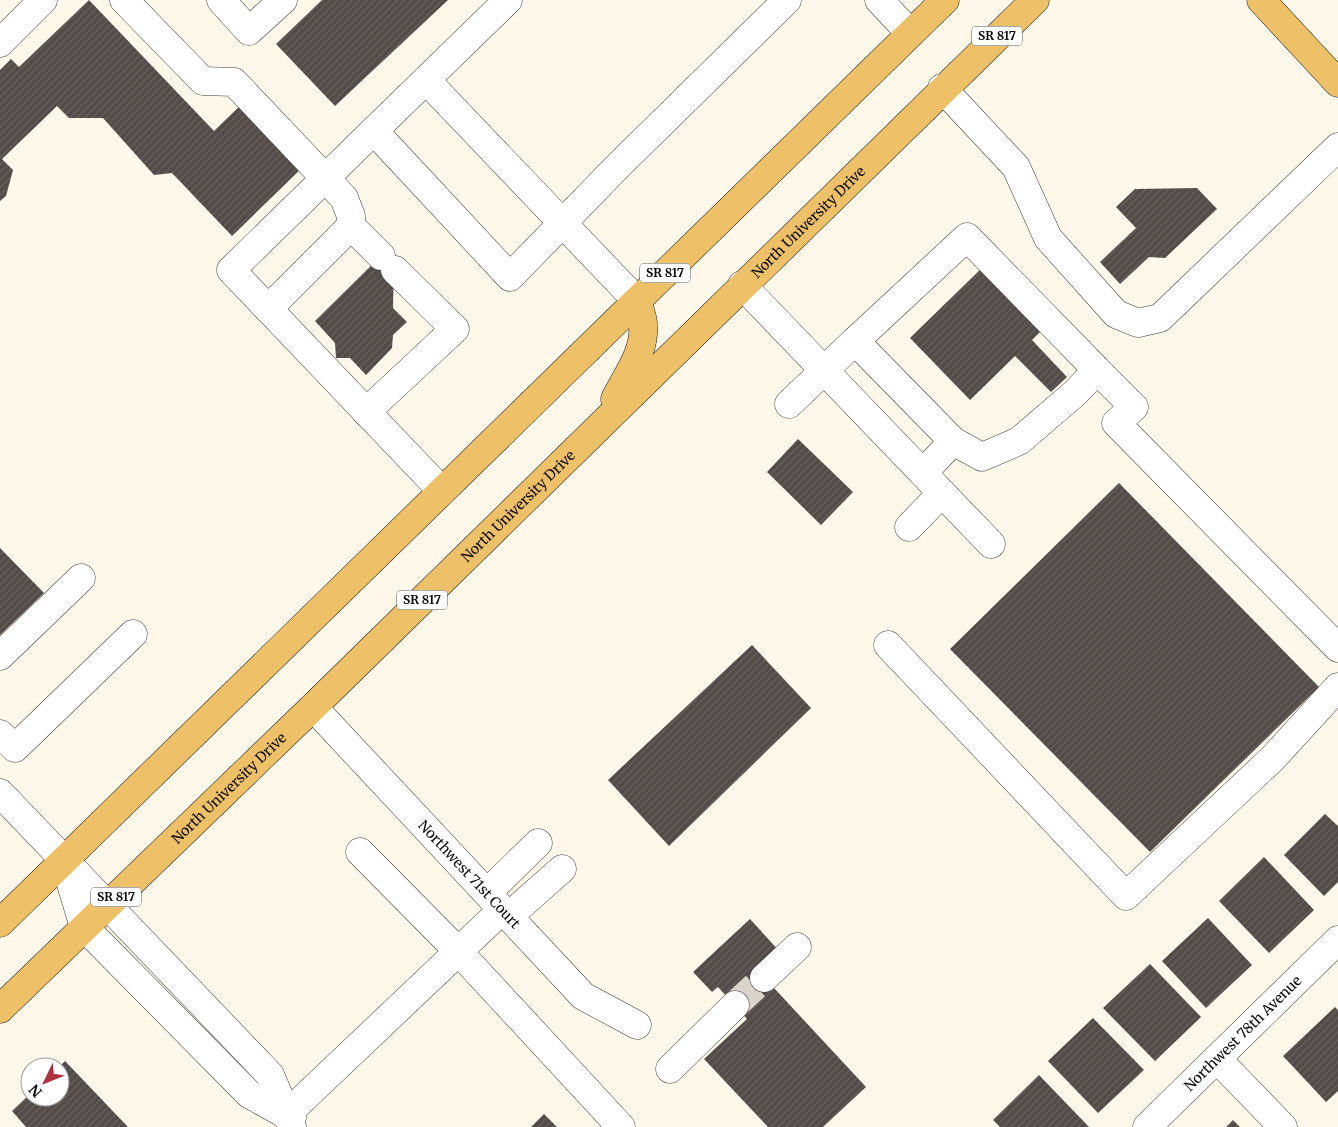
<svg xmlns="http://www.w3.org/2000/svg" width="1338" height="1127" font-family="Merriweather,serif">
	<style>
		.building { fill: url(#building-hatch) }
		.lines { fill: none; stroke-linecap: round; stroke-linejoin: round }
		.minor-tunnel { stroke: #d9d4c9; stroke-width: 28; stroke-dasharray: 28 14; stroke-linecap: butt }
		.minor-casing { stroke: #3e3e3e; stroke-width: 29 }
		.major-casing { stroke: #1c1c1c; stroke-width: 29 }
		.minor { stroke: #fff; stroke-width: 28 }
		.major { stroke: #eec169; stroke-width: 28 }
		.labels { text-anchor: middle; stroke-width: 5; stroke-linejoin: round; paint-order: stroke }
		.shield { fill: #fff; stroke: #545454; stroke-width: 1 }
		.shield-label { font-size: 12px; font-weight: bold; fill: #0b0b0b }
		.street-label { font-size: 14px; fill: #0b0b0b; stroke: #fff }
	</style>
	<defs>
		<pattern id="building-hatch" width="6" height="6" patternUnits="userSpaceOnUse" patternTransform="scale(1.25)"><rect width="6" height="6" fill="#524b48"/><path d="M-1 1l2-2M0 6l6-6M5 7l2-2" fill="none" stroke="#66605e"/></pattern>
	</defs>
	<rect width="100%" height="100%" fill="#fdf8ea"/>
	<path class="building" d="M 89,0 L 214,131 L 246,100 L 307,163 L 232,236 L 172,173 L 154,175 L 103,118 L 69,118 L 57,106 L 2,159 L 13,170 L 6,196 L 0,201 L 0,70 L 11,59 L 19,67 Z
		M 322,0 L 448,0 L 335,106 L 276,44 Z
		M 1197,188 L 1217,209 L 1165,258 L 1149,257 L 1120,284 L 1100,262 L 1136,228 L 1116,207 L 1135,189 Z
		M 387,250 L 394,259 L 393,308 L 407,322 L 393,335 L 392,348 L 366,375 L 350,358 L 336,358 L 335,343 L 315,321 Z
		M 986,264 L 1046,326 L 1032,340 L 1067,377 L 1051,392 L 1015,356 L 970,400 L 910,338 Z
		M 798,439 L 853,492 L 821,525 L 767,472 Z
		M 1119,483 L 1319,687 L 1150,852 L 950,649 Z
		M 0,548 L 44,593 L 0,635 Z
		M 752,645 L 811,708 L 669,846 L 608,780 Z
		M 1325,814 L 1338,826 L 1338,882 L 1324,896 L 1284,855 Z
		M 1264,857 L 1314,910 L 1269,953 L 1219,901 Z
		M 1208,918 L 1252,965 L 1206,1008 L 1162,961 Z
		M 750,919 L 782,954 L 761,974 L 866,1087 L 823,1127 L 768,1127 L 704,1059 L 747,1019 L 718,987 L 712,992 L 693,972 Z
		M 1150,964 L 1201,1017 L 1155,1061 L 1103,1008 Z
		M 1335,1007 L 1338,1010 L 1338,1091 L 1326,1102 L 1283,1056 Z
		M 1093,1018 L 1144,1070 L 1098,1113 L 1048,1061 Z
		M 65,1061 L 128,1127 L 26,1127 L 12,1111 L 30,1094 L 30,1097 L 60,1097 L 59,1067 Z
		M 1039,1075 L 1089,1127 L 1000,1127 L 993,1120 Z
		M 544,1114 L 557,1127 L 531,1127 Z
		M 1233,1120 L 1240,1127 L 1226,1127 Z"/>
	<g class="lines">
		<path class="minor-tunnel" d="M 735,1005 L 764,978"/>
		<g class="minor-casing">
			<g id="minor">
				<path d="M 124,0 L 203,81 L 234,82 L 344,198 L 351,216 L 351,226"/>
				<path d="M 221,0 L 249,31 L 283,0"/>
				<path d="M 879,0 L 910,33"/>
				<path d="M 0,43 L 43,0"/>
				<path d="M 426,80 L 637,301"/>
				<path d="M 942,88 L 1016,167 L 1048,238 L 1116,314 L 1138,323 L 1160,318 L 1338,147"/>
				<path d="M 374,131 L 510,277 L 618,166 L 787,0"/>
				<path d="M 742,285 L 991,544"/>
				<path d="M 268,309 L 351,226 L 381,256"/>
				<path d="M 855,341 L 967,237 L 1097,370"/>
				<path d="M 789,404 L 855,341 L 953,441 L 923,473"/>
				<path d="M 366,412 L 455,329 L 395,270"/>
				<path d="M 953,441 L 982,457 L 1019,441 L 1075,393 L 1097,370 L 1134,407 L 1116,423 L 1338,648"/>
				<path d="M 442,491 L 231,270 L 508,0"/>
				<path d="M 909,527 L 942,493"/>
				<path d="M 888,645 L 1126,896 L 1273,758 L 1338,687"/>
				<path d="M 0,656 L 81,578"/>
				<path id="s1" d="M 313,707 L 583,996 L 637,1025"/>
				<path d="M 0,734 L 15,748 L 133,634"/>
				<path d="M 0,793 L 270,1075 L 292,1127"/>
				<path d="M 360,852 L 458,951 L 621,1127"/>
				<path d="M 65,864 L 84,927 L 249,1094 L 292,1118"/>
				<path d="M 487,893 L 538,843"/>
				<path d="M 509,916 L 562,869"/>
				<path d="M 764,978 L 797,947"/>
				<path d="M 1217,1059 L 1283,1127"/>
				<path d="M 670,1069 L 735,1005"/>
				<path d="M 286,1115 L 502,910"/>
				<path id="s2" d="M 1147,1127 L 1338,940"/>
			</g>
		</g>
		<g class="major-casing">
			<g id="major">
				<path d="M 1261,0 L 1338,83"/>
				<path d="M 615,399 C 626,377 646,351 643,324 C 643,317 639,308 637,301"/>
				<path d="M 0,923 L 945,0"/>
				<path id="s3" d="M 0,1009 L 313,707 L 1035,0"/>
			</g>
		</g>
		<use href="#minor" class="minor"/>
		<use href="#major" class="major"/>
	</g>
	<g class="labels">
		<g class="shield">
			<rect x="972" y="26.5" width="50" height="19" rx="4"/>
			<rect x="640" y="263.5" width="50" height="19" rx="4"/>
			<rect x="397" y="590.5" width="50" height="19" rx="4"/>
			<rect x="91" y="887.5" width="50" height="19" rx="4"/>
		</g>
		<g class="shield-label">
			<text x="997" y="40">SR 817</text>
			<text x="665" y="277">SR 817</text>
			<text x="422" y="604">SR 817</text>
			<text x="116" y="901">SR 817</text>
		</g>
		<g class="street-label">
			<text dy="5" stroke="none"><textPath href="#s3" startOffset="1128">North University Drive</textPath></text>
			<text dy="5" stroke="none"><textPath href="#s3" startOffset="722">North University Drive</textPath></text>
			<text dy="5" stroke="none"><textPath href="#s3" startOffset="318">North University Drive</textPath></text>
			<text dy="5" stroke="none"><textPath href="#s1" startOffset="229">Northwest 71st Court</textPath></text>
			<text dy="5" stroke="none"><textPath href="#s2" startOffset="134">Northwest 78th Avenue</textPath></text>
		</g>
	</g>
	<g transform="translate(45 1082) rotate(227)"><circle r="24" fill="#ffffff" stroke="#9d9d9d"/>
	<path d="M0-4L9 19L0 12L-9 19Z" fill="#af2e40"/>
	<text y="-8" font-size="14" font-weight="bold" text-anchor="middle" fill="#0b0b0b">N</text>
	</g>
</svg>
